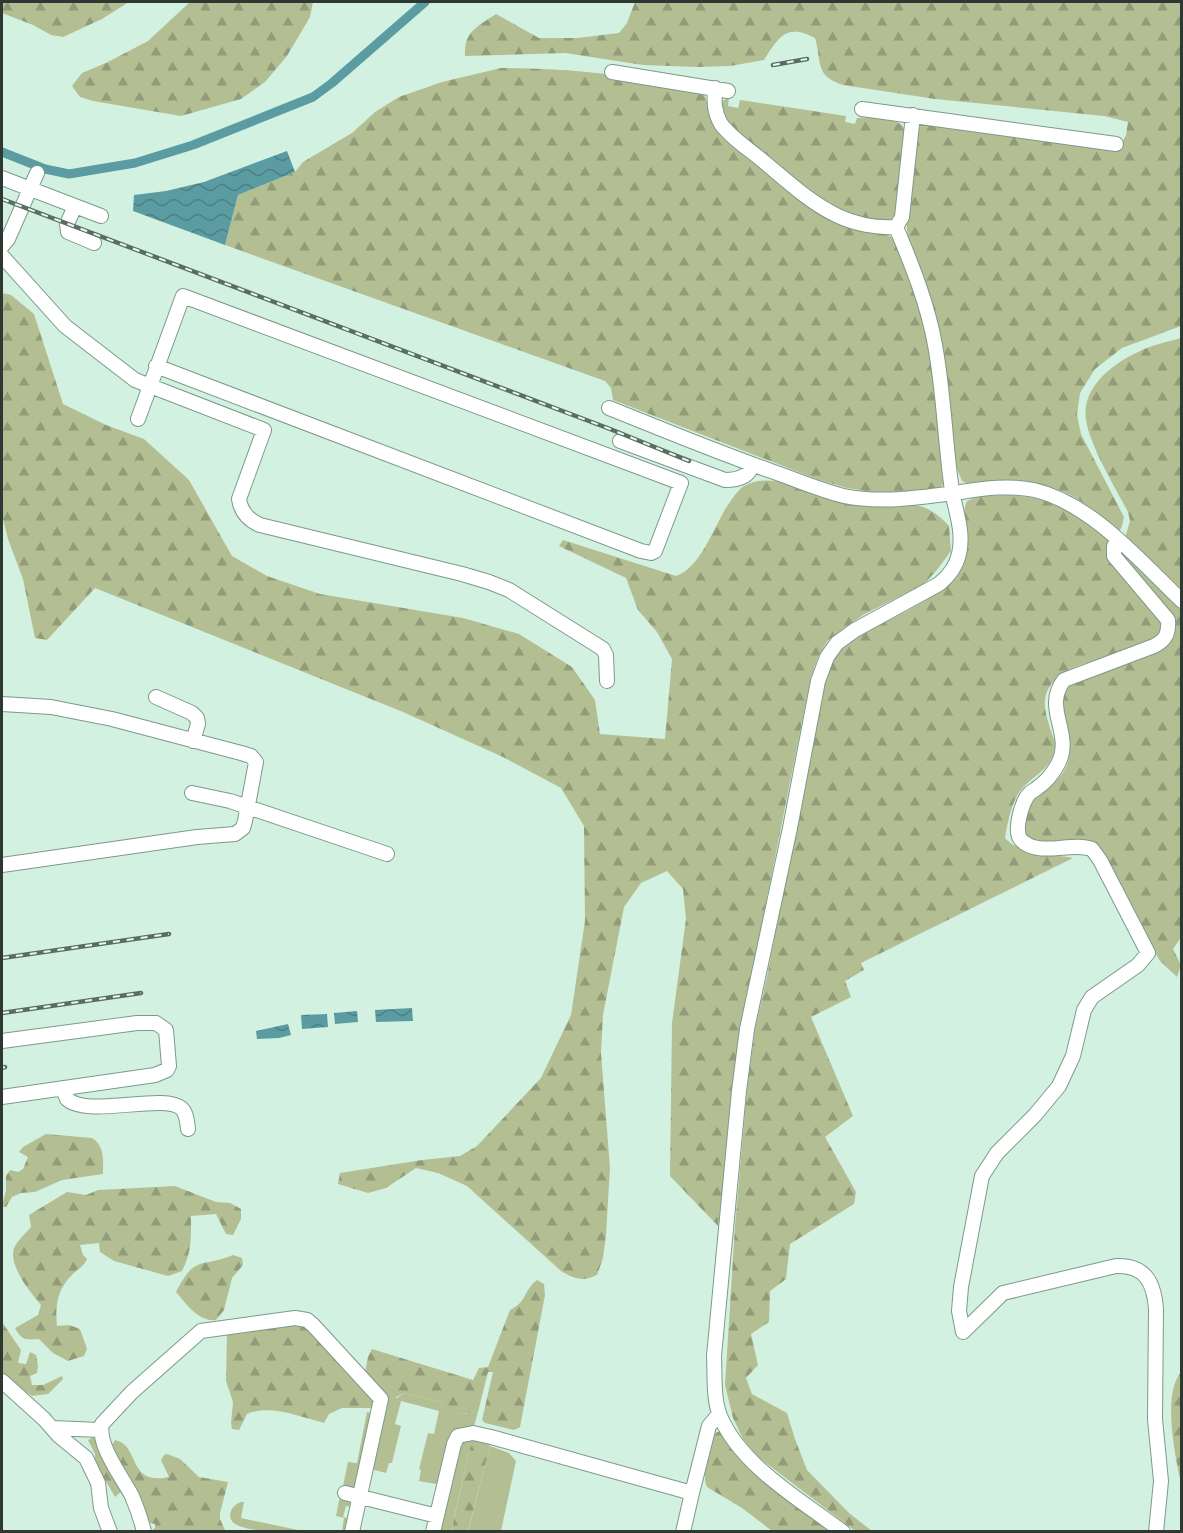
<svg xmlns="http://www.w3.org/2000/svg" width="1183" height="1533" font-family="Jost,sans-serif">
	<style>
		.green { fill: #b3bf93 }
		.forest { fill: url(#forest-firs) }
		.water { fill: url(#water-waves) }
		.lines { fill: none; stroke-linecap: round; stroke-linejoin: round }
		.canal { stroke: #5a9ca2; stroke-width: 9 }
		.minor-casing { stroke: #7d998a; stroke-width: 16 }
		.minor { stroke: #fff; stroke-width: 14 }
		.rail-casing { stroke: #5b6c62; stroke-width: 4.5 }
		.rail { stroke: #e0feed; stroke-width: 2; stroke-dasharray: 7; stroke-linecap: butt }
	</style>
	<defs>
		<pattern id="forest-firs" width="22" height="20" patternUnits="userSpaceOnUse" patternTransform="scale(1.5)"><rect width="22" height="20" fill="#b3bf93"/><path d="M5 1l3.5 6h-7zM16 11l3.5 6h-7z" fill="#929c79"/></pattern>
		<pattern id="water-waves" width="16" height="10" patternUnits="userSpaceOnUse" patternTransform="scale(1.5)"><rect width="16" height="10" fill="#5a9ca2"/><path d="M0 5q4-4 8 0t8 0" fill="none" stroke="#4b8085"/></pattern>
	</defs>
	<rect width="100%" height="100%" fill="#d3f1e0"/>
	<path class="green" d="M 404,1393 L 440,1402 L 445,1409 L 460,1414 L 478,1412 L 473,1430 L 468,1429 L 436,1484 L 419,1481 L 421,1470 L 419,1469 L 428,1433 L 434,1434 L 439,1411 L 401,1401 L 395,1424 L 401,1426 L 392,1463 L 389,1463 L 386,1473 L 371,1469 L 385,1396 L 397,1398 Z
		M 367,1412 L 376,1414 L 359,1488 L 342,1491 L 348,1462 L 357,1463 Z
		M 461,1439 L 483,1440 L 470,1448 L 451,1531 L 436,1532 Z
		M 490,1446 L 509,1453 L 516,1461 L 501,1531 L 468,1532 Z
		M 340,1496 L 355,1499 L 353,1507 L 346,1506 L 343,1517 L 351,1519 L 348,1531 L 342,1531 L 344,1518 L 336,1516 Z
		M 241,1502 L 244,1502 L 241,1518 L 303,1531 C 282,1532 259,1533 239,1526 C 225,1521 229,1506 241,1502 Z"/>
	<path class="forest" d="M 2,2 L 129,2 L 102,19 L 63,37 L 51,35 L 33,25 L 2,13 Z
		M 190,2 L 313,2 L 310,17 L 287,56 L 265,82 L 241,99 L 181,116 L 93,101 L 80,97 L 72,86 L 82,73 L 106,63 L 148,41 Z
		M 635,2 L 1181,2 L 1181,326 L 1122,348 L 1095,369 L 1080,393 L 1077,415 L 1081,434 L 1124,517 L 1122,526 L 1119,532 C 1096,509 1065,486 1031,483 C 1011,482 990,485 971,485 L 962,481 L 957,469 L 940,346 L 933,313 L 908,238 L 906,221 L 918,130 L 924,121 L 1119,148 L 1126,135 L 1128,122 L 1104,116 L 935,99 L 843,85 C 814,76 822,61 815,38 C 786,23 779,37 764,60 L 730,66 L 697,67 L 643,65 L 565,53 L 465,56 C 464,31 477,27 496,14 L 539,38 L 577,38 L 619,33 L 627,23 Z
		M 501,68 C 565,68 627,75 689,86 L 704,94 L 709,107 L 834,219 L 890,236 L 898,244 L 909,274 L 930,344 L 947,478 L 941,487 L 934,491 L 879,493 L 847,488 L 819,480 L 613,400 L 611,388 L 605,381 L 225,245 L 238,195 L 295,172 L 303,162 L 352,133 L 375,112 L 399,97 L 442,82 Z
		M 729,97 L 728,106 L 738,108 L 740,100 L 846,116 L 845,122 L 855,124 L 857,118 C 868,117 898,117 904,128 C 906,131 906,134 907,137 L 896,213 L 890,221 L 859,219 L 819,200 L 724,121 L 721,102 Z
		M 2,293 L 11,295 L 34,314 L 63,404 L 106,425 L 144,439 L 189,480 L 232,556 L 267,576 L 320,594 L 463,618 L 519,634 L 572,667 L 595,700 L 600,734 L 665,739 L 672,659 L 657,632 L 638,610 L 626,578 L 559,546 L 563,540 L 676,576 C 703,567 715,521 732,499 C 735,495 739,489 744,486 C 777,468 816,499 850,503 C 871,505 893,502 914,505 C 929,507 940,516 949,526 L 951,551 L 937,570 L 924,584 L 863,615 L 828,640 L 818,657 L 811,677 L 744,1013 L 718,1226 L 670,1176 L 672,1023 L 686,919 L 683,889 L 667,871 L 641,883 L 624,907 L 603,1015 L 601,1053 L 610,1168 L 606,1235 L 603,1258 L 597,1275 C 582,1282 575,1279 561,1271 L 467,1186 L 438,1173 L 416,1168 L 386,1188 L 368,1193 L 338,1184 L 340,1173 L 422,1160 L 460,1156 L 477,1146 L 541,1078 L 571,1015 L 585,921 L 584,826 L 561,788 L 503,757 L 403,712 L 95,588 L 47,640 L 35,638 L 23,579 L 8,539 L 2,515 Z
		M 1181,338 L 1181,591 L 1125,538 L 1130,521 L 1128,512 C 1116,489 1089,444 1086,420 C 1081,388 1112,364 1138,352 C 1151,345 1167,342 1181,338 Z
		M 1009,495 C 1049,497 1084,512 1110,542 L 1163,622 C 1162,625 1162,629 1161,631 C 1152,648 1083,660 1065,672 C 1040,689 1042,704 1051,731 C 1052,735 1055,740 1055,744 C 1055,770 1029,776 1018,794 C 1010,808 1008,822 1005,838 C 1020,855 1052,854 1073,858 L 861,963 L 864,970 L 845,981 L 851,997 L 811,1017 L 853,1116 L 825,1137 L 856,1192 L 854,1204 L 790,1244 L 786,1279 L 770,1291 L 769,1322 L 751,1334 L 758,1365 L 746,1378 L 752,1394 L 787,1413 L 795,1439 L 807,1470 L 849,1513 L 872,1531 L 855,1531 L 758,1457 L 743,1439 L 733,1418 L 725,1385 L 735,1226 L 747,1089 L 755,1029 L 767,977 L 822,687 C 830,668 836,651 853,639 C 878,625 942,596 957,577 C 962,569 965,560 967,551 C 971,534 959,518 967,501 L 979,496 Z
		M 1121,548 L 1181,607 L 1182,936 L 1173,949 L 1181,965 L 1177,977 L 1160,961 L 1101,856 L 1059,845 L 1029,841 C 1007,800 1056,794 1067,765 C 1075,745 1061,728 1061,710 C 1061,702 1064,694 1065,687 L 1085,675 L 1156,653 L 1167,644 L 1173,624 L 1119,558 Z
		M 46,1134 L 92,1138 C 105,1146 103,1161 103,1174 L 62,1180 L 35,1192 L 21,1193 L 12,1197 L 6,1207 L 2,1206 L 6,1191 L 6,1176 L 10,1170 L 18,1172 L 23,1169 L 28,1157 L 19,1152 L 23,1147 Z
		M 175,1186 L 216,1202 L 230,1203 L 241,1209 L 241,1219 L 233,1235 L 226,1234 L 216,1214 L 191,1216 C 191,1238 192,1251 182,1271 L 168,1276 L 114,1261 L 100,1252 L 99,1243 L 80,1245 L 83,1255 L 87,1259 C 82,1269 78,1268 71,1276 C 57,1290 55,1307 57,1326 L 69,1325 L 80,1329 L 87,1349 L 84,1356 L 68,1361 L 53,1353 L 39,1339 C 26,1340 21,1340 15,1328 L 38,1315 L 41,1305 C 30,1292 6,1263 15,1246 C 19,1239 26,1233 31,1227 L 29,1215 L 67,1192 L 86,1195 L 98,1190 Z
		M 233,1255 L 242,1258 L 243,1265 L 232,1278 L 224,1310 L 216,1320 C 199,1322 187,1305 176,1292 C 196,1254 198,1269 233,1255 Z
		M 537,1280 L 544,1284 L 545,1295 L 520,1427 L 514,1430 L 485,1423 L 482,1420 L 493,1372 L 488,1372 L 478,1412 L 460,1414 L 446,1411 L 440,1402 L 404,1393 L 395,1398 L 385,1396 L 365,1372 L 368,1357 L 372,1349 L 473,1380 L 479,1368 L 488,1367 L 510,1310 C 527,1302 523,1291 537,1280 Z
		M 2,1322 L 21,1350 L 18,1363 L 26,1364 L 30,1352 L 36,1355 L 38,1365 L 37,1373 L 30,1376 L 32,1385 L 43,1385 L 62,1376 L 63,1379 L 48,1394 L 32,1396 L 2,1374 Z
		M 295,1324 L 310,1327 L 373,1398 L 377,1408 L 342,1408 L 329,1414 L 324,1423 C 300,1417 270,1404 247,1414 L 239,1430 L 232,1429 L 231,1423 L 233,1402 L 226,1381 L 227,1333 Z
		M 1181,1372 L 1181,1481 L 1179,1475 C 1174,1448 1163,1394 1181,1372 Z
		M 717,1432 L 722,1432 L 743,1462 L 774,1489 L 831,1531 L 772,1531 L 742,1508 L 707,1487 C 701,1476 708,1442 717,1432 Z
		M 94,1437 L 124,1489 L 115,1497 L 95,1462 L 95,1454 L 88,1440 Z
		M 115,1440 C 141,1445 126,1486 169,1477 L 161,1460 L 164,1455 L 167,1454 L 180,1459 L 199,1477 L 228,1482 L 220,1513 L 220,1519 L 225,1530 L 231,1531 L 151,1531 L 155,1528 L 155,1524 L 150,1523 L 113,1448 L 112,1445 Z
		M 483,1440 L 490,1446 L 468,1531 L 451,1532 L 470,1448 L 472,1445 Z"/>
	<path class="water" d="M 287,151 L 295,172 L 238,195 L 225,245 L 133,211 L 134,195 L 166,191 L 204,182 Z
		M 412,1008 L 413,1021 L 376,1022 L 375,1010 Z
		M 357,1011 L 358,1022 L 335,1024 L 334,1013 Z
		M 327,1014 L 328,1027 L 302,1029 L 301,1015 Z
		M 288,1024 L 291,1035 L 279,1038 L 257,1039 L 256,1031 Z"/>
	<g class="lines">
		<path class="canal" d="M 2,152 L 45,169 L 69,174 L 135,163 L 193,145 L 313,97 L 332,83 L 425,2"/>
		<g class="minor-casing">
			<path id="minor" d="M 612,72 L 728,91
				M 715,88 C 714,101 714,112 721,124 C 732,139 749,149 763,161 C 786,180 810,203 838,216 C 855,224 877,228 896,227
				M 862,109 L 1116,144
				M 2,178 L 101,216
				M 75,206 L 67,224 L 68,232 L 94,243
				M 2,246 L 8,239 L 37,173
				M 2,256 L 65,326 L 135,380 L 264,430 L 239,499 C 241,512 248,520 260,525 L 462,574 L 489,582 L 509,590 L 603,649 L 606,655 L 607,681
				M 609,408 C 664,430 719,453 774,472 C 797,480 820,490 844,496 C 881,504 924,497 961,492 C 985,488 1010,485 1034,490 C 1091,503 1140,561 1182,601
				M 138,419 L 183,296 L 681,483 L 655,551 L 651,553 L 641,551 L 156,366
				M 620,441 L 725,480 C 737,480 749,477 752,465
				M 1114,546 L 1114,556 L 1168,620 C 1169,633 1166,640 1154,646 L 1064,680 C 1042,709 1074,733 1058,764 C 1053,773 1046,782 1037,788 C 1035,790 1032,791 1030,793 C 1022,800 1013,832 1021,840 C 1039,858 1071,841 1092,849 L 1100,860 L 1148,953 L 1138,965 L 1092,997 L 1084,1010 L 1073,1056 L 1059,1086 L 1035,1115 L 997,1153 L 982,1176 L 961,1287 L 959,1311 L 963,1332 L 1003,1293 L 1116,1266 C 1145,1265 1154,1282 1156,1309 L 1155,1419 L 1161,1481 L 1156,1532
				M 156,697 L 192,713 L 197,718 L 198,724 L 193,741
				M 2,704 L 51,707 L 112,719 L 241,753 L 251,756 L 256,762 L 245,821 L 243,828 L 235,834 L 197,837 L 2,865
				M 192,793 L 230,801 L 387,854
				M 2,1041 L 137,1023 L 156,1023 L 166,1030 L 169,1066 L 167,1070 L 155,1075 L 2,1097
				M 63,1088 L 67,1099 C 87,1118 164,1093 181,1108 C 187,1113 187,1122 188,1129
				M 2,1381 L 44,1419 L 58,1435 L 86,1458 L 98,1483 L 101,1508 L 110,1532
				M 52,1428 L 100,1430
				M 345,1493 L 437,1516
				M 144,1532 C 141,1519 137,1508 132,1496 C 122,1477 97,1445 102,1424 L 132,1392 L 201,1331 L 295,1318 L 307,1320 L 313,1325 L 381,1399 L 352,1532
				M 433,1532 L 454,1444 L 458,1436 L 473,1433 L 491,1437 L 692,1493 L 709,1426 L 719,1414
				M 683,1532 L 692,1493
				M 843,1532 C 801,1500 741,1466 720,1416 C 713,1398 715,1374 714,1356 L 739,1091 L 747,1029 L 790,828 L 818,681 L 827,657 L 837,643 L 855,630 L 939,584 C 949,576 956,567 959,554 C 964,532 956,513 952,491 C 945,443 944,393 935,345 C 928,305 912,265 896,227 L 902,217 L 913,115"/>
		</g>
		<use href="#minor" class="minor"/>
		<g class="rail-casing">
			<path id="rail" d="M 773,65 L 807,59
				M 2,199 L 610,429 L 689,461
				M 2,958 L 169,934
				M 2,1013 L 141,993
				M 2,1068 L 5,1067"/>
		</g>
		<use href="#rail" class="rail"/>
	</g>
	<rect width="1183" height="1533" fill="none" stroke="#2c3831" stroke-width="6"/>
</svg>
